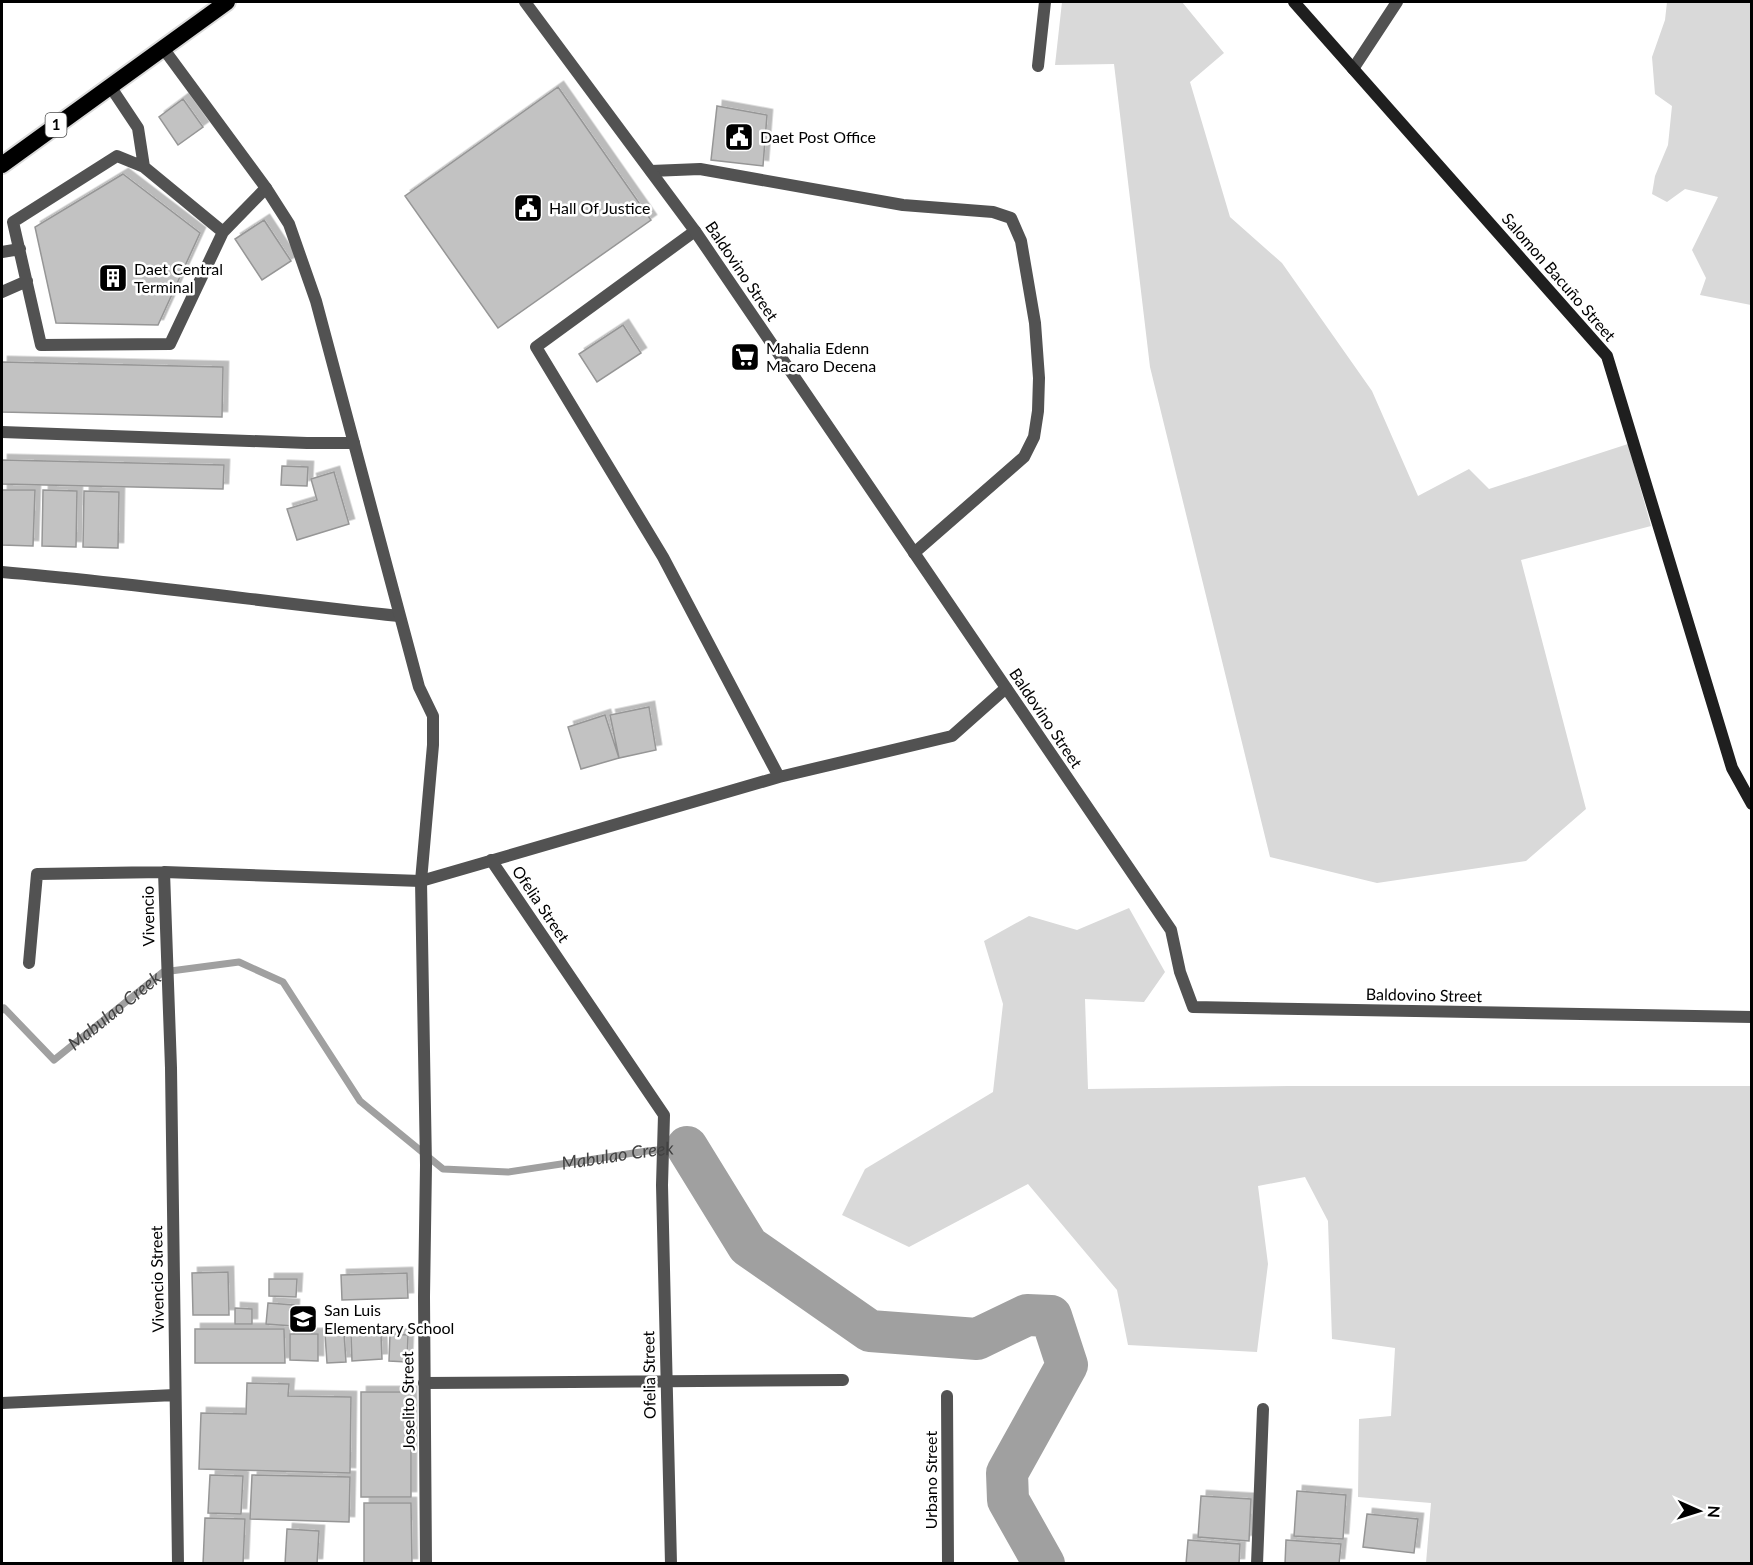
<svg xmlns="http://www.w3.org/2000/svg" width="1753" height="1565" font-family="Lato,sans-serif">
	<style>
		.green { fill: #d9d9d9 }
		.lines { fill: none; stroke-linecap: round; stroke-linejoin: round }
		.stream { stroke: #a0a0a0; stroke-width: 7 }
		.river { stroke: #a0a0a0; stroke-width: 42 }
		.building { fill: #c2c2c2; stroke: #969696; stroke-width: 1.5; filter: url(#shadow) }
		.trunk-casing { stroke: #dbdbdb; stroke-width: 20 }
		.service { stroke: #525252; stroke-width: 12 }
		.minor { stroke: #525252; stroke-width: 12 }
		.tertiary { stroke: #525252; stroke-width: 12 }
		.secondary { stroke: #1f1f1f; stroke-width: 12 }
		.trunk { stroke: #000; stroke-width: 16 }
		.labels { text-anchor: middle; stroke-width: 5; stroke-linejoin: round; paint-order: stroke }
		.shield { fill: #fff; stroke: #4c4c4c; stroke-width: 1.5 }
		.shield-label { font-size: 15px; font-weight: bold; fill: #000 }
		.poi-label { font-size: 16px; fill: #000; stroke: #fff; text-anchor: start }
		.street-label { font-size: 16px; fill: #000; stroke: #fff }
		.water-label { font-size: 18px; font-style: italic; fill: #414141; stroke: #fff }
	</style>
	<defs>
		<filter id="shadow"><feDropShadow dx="5.5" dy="-5.5" stdDeviation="0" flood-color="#0004"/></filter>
	</defs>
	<rect width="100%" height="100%" fill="#fff"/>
	<path class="green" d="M 1062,2 L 1182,2 L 1224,53 L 1190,82 L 1230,217 L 1282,263 L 1372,391 L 1418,496 L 1469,469 L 1489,489 L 1628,444 L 1651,526 L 1521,560 L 1586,809 L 1526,861 L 1377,883 L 1270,857 L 1150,367 L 1114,64 L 1055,65 Z
		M 1667,2 L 1751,2 L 1751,305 L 1700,295 L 1706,278 L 1692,250 L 1718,197 L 1685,189 L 1667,202 L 1652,194 L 1655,176 L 1668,145 L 1672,106 L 1655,94 L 1652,57 L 1665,20 Z
		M 1129,908 L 1165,972 L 1144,1002 L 1085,999 L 1088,1089 L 1289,1086 L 1751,1086 L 1751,1563 L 1426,1563 L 1431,1503 L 1358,1497 L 1359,1419 L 1391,1416 L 1395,1348 L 1332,1339 L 1328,1221 L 1305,1177 L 1258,1186 L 1268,1264 L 1257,1352 L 1128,1345 L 1117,1290 L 1028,1184 L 909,1247 L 842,1215 L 865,1169 L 993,1092 L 1003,1004 L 984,941 L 1029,916 L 1077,930 Z"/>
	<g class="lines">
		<path class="stream" id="s1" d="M 2,1010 L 4,1008 L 54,1060 L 163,972 L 239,962 L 283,982 L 360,1101 L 443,1169 L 508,1172 L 647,1151 L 687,1147"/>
		<path class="river" d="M 687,1147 L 748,1246 L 870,1331 L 977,1339 L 1027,1315 L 1051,1316 L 1067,1365 L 1007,1473 L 1008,1500 L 1044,1564"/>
	</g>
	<path class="building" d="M 558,87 L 651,220 L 498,328 L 405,196 Z
		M 183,99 L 203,127 L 178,145 L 159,117 Z
		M 717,106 L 767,115 L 763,166 L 711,160 Z
		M 123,174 L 200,233 L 158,325 L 56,323 L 35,227 Z
		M 264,220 L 291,261 L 262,280 L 235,239 Z
		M 623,325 L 641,353 L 597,382 L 579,354 Z
		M 2,362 L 223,367 L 222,417 L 2,412 Z
		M 2,460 L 224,465 L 223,489 L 2,484 Z
		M 282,466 L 308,467 L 307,486 L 281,485 Z
		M 334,472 L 349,524 L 297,540 L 287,509 L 317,500 L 311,479 Z
		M 2,490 L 35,490 L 33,546 L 2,545 Z
		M 43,490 L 77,491 L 76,547 L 42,546 Z
		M 84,491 L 119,492 L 118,548 L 83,547 Z
		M 649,707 L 656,750 L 619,758 L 610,715 Z
		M 605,715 L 619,758 L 581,769 L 568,727 Z
		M 228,1272 L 229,1315 L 193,1315 L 192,1273 Z
		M 407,1273 L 408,1298 L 342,1300 L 341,1275 Z
		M 269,1279 L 297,1279 L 296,1297 L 269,1296 Z
		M 268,1303 L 294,1305 L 293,1326 L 266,1324 Z
		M 235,1308 L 252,1309 L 252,1324 L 235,1324 Z
		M 195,1329 L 284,1329 L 285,1363 L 195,1363 Z
		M 344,1333 L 346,1362 L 327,1363 L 325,1334 Z
		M 290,1334 L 318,1334 L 318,1361 L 290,1360 Z
		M 381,1334 L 382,1359 L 352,1361 L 351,1335 Z
		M 390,1334 L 408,1335 L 407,1362 L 389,1361 Z
		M 247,1383 L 289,1384 L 288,1396 L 351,1397 L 350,1473 L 199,1469 L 201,1413 L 246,1414 Z
		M 361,1392 L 411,1392 L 411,1497 L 361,1497 Z
		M 210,1475 L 243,1476 L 241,1514 L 208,1513 Z
		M 252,1475 L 350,1477 L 349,1522 L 250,1519 Z
		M 1297,1491 L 1346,1495 L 1343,1539 L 1294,1536 Z
		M 1201,1496 L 1251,1499 L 1249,1541 L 1198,1537 Z
		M 364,1503 L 411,1503 L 412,1564 L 364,1564 Z
		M 1367,1514 L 1418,1519 L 1414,1553 L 1363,1547 Z
		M 205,1518 L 245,1519 L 243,1564 L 203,1564 Z
		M 287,1529 L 319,1531 L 317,1564 L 285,1564 Z
		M 1188,1540 L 1240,1544 L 1239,1564 L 1186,1564 Z
		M 1286,1540 L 1341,1544 L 1339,1564 L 1285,1564 Z"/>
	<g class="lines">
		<g class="trunk-casing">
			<path id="trunk" d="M 2,165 L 227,2"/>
		</g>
		<path class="service" d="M 1038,66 L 1045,2
			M 110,86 L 138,128 L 144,167
			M 223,232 L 144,167 L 117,156 L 13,222 L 41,345 L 170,344 L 223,232 L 266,188
			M 2,252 L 20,249
			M 2,292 L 27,281
			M 2,432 L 307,443 L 354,443
			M 2,572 C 134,583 266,602 399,616"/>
		<path class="minor" d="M 1353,69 L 1397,2
			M 651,171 L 700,169 L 903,205 L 993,212 L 1011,218 L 1021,241 L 1035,323 L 1039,378 L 1038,411 L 1034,437 L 1024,457 L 914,553
			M 695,231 L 536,347 L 663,557 L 779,777
			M 491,860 L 664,1115 L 662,1185 L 671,1564
			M 164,872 L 171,1068 L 178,1564
			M 29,963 L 37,874 L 164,872 L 421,881 L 779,777 L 952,736 L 1006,688
			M 424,1383 L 843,1380
			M 947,1396 L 948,1564
			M 2,1403 L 175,1395
			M 1257,1564 L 1263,1409"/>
		<path class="tertiary" d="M 525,2 L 695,231 L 1171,930 L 1180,972 L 1193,1007 L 1752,1017
			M 163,48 L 266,188 L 289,224 L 316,301 L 419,687 L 433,716 L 433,745 L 421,881 L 426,1165 L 424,1297 L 426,1564"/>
		<path class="secondary" d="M 1294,2 L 1607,356 L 1732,768 L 1752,804"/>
		<use href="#trunk" class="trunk"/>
	</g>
	<defs>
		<g id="civic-square" transform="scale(1.5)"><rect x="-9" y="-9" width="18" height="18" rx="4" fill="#000" stroke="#fff"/><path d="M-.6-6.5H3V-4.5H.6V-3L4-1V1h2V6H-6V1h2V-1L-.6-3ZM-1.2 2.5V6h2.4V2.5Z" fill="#fff"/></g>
		<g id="building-square" transform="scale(1.5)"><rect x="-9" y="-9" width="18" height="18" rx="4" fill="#000" stroke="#fff"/><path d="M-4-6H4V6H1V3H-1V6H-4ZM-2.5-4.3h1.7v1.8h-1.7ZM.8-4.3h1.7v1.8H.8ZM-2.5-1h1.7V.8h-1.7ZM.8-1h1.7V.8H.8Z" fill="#fff"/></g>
		<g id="supermarket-square" transform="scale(1.5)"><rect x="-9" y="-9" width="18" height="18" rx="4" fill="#000" stroke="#fff"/><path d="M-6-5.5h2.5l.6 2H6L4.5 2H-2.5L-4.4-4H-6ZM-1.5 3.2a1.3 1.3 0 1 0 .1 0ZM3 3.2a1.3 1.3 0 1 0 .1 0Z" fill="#fff"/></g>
		<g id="school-square" transform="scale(1.5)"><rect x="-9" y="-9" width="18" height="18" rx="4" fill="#000" stroke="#fff"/><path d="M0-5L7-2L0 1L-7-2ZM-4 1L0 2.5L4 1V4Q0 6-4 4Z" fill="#fff"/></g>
	</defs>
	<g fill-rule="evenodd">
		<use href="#civic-square" x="739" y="137"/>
		<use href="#civic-square" x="528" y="208"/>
		<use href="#building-square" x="113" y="278"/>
		<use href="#supermarket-square" x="745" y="357"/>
		<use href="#school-square" x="303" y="1319"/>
	</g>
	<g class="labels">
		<rect class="shield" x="45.5" y="113" width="21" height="24" rx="4.5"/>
		<g class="shield-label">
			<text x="56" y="130">1</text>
		</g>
		<g class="poi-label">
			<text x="760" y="143">Daet Post Office</text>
			<text x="549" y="214">Hall Of Justice</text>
			<text x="134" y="275">Daet Central<tspan x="134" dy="18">Terminal</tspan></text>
			<text x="766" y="354">Mahalia Edenn<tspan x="766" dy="18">Macaro Decena</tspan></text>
			<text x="324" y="1316">San Luis<tspan x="324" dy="18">Elementary School</tspan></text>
		</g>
		<g class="street-label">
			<text transform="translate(742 271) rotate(56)" y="6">Baldovino Street</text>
			<text transform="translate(1559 277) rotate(49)" y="6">Salomon Bacuño Street</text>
			<text transform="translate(1046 718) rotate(56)" y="6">Baldovino Street</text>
			<text transform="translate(541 904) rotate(56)" y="6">Ofelia Street</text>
			<text transform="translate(148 916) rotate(-91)" y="6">Vivencio</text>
			<text transform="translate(1424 995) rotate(1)" y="6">Baldovino Street</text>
			<text transform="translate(157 1279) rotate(-91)" y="6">Vivencio Street</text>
			<text transform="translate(649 1375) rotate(-91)" y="6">Ofelia Street</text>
			<text transform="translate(408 1401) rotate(-91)" y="6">Joselito Street</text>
			<text transform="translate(931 1480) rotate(-90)" y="6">Urbano Street</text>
		</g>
		<g class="water-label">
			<text dy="6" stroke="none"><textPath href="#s1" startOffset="153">Mabulao Creek</textPath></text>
			<text dy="6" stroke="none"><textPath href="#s1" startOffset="765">Mabulao Creek</textPath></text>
		</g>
	</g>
	<rect width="1753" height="1565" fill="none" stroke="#000000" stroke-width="6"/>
	<g transform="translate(1699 1511) rotate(93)" stroke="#ffffff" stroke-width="4.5" paint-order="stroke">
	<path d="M0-4.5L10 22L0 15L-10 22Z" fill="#000000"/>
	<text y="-9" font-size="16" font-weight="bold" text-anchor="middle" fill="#000000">N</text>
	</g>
</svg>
